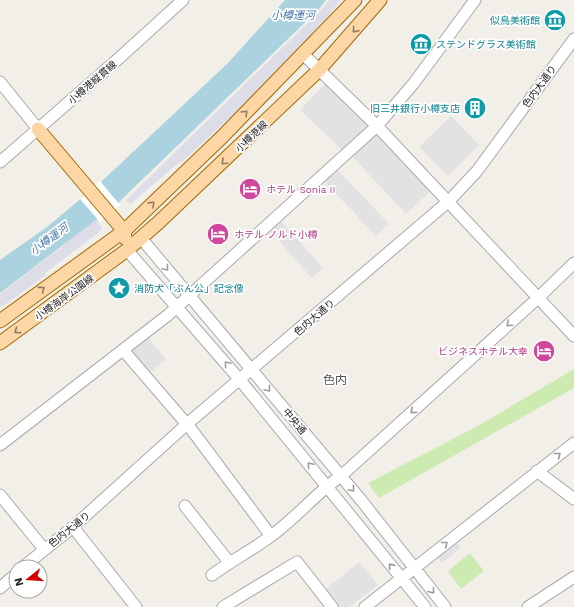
<svg xmlns="http://www.w3.org/2000/svg" width="574" height="607" font-family="'Work Sans','Noto Sans JP',sans-serif">
	<style>
		.grass { fill: #cdebb0 }
		.parking { fill: #e2e2e2 }
		.plaza { fill: #dddde8 }
		.water { fill: #aad3df }
		.pier { fill: #fff }
		.lines { fill: none; stroke-linecap: round; stroke-linejoin: round }
		.minor-casing { stroke: #a9a9a9; stroke-width: 13 }
		.major-casing { stroke: #a06b00; stroke-width: 15 }
		.minor { stroke: #fff; stroke-width: 11 }
		.major { stroke: #fcd6a4; stroke-width: 13 }
		.oneway { stroke: #8f7c63 }
		.oneway2 { stroke: #9c9c9c }
		.labels { text-anchor: middle; stroke-width: 3.5; stroke-linejoin: round; paint-order: stroke }
		.culture-label { font-size: 10px; fill: #0d838f; stroke: #fff; text-anchor: end }
		.street-label { font-size: 10px; fill: #222; stroke: #fff }
		.hotel-label { font-size: 10px; fill: #b23c85; stroke: #fff; text-anchor: start }
		.water-label { font-size: 11px; font-style: italic; fill: #4a7aab; stroke: #fff }
		.quarter-label { font-size: 12px; fill: #555; stroke: #fff }
	</style>
	<rect width="100%" height="100%" fill="#f2efe9"/>
	<path class="grass" d="M 574,369 L 574,388 L 379,498 L 368,483 L 476,427 Z
		M 470,553 L 484,571 L 461,589 L 448,571 Z"/>
	<path class="parking" d="M 326,83 L 369,124 L 343,151 L 300,110 Z
		M 451,116 L 479,145 L 448,176 L 419,147 Z
		M 376,130 L 432,190 L 406,214 L 350,154 Z
		M 336,168 L 389,224 L 376,236 L 323,180 Z
		M 281,221 L 323,268 L 312,278 L 270,231 Z
		M 145,334 L 166,359 L 147,375 L 126,349 Z
		M 455,540 L 461,548 L 442,563 L 436,555 Z
		M 359,562 L 378,585 L 349,607 L 338,607 L 326,589 Z"/>
	<path class="plaza" d="M 329,0 L 341,0 L 326,19 L 239,109 L 182,162 L 181,161 L 130,204 L 126,200 L 322,9 Z
		M 82,201 L 98,221 L 102,230 L 45,273 L 46,275 L 0,308 L 0,294 L 64,245 Z"/>
	<path class="water" d="M 285,0 L 326,0 L 320,8 L 118,203 L 0,293 L 0,260 L 47,227 L 102,181 L 227,64 Z"/>
	<path class="pier" d="M 100,181 L 120,205 L 100,222 L 80,199 Z"/>
	<g class="lines">
		<g class="minor-casing">
			<path id="minor" d="M 303,54 L 377,126 L 574,336
				M 0,82 L 38,129
				M 0,162 L 117,60 L 183,0
				M 141,238 L 361,500 L 445,607
				M 127,250 L 240,380 L 425,607
				M 123,350 L 191,429 L 271,536
				M 0,445 L 168,315 L 377,126 L 414,83 L 475,0
				M 537,471 L 574,499
				M 0,495 L 44,549
				M 185,506 L 229,562
				M 73,527 L 136,607
				M 23,567 L 73,527 L 187,424 L 449,201 L 477,171 L 574,39
				M 212,575 C 231,561 252,550 271,536 C 296,518 316,493 341,476 L 538,298 L 574,263
				M 0,588 L 16,574
				M 223,607 L 297,562 L 332,607
				M 365,607 L 574,443
				M 528,607 L 574,577"/>
		</g>
		<g class="major-casing">
			<path id="major" d="M 38,129 L 124,231 L 125,238
				M 0,321 L 124,231 L 222,137 L 355,0
				M 0,343 L 127,250 L 158,223 L 319,70 L 380,0"/>
		</g>
		<use href="#minor" class="minor"/>
		<use href="#major" class="major"/>
	</g>
	<defs><path id="oneway-chevron" d="M-2-3.5L2.5 0L-2 3.5" fill="none" stroke-width="1.6" stroke-linecap="round" stroke-linejoin="round"/></defs>
	<g class="oneway">
		<use href="#oneway-chevron" transform="translate(355 30) rotate(131)"/>
		<use href="#oneway-chevron" transform="translate(245 113) rotate(-46)"/>
		<use href="#oneway-chevron" transform="translate(224 162) rotate(137)"/>
		<use href="#oneway-chevron" transform="translate(152 204) rotate(-44)"/>
		<use href="#oneway-chevron" transform="translate(42 289) rotate(-37)"/>
		<use href="#oneway-chevron" transform="translate(17 331) rotate(144)"/>
	</g>
	<g class="oneway2">
		<use href="#oneway-chevron" transform="translate(166 268) rotate(50)"/>
		<use href="#oneway-chevron" transform="translate(509 324) rotate(138)"/>
		<use href="#oneway-chevron" transform="translate(227 364) rotate(-130)"/>
		<use href="#oneway-chevron" transform="translate(268 389) rotate(50)"/>
		<use href="#oneway-chevron" transform="translate(413 411) rotate(138)"/>
		<use href="#oneway-chevron" transform="translate(558 455) rotate(-38)"/>
		<use href="#oneway-chevron" transform="translate(310 465) rotate(-130)"/>
		<use href="#oneway-chevron" transform="translate(352 489) rotate(50)"/>
		<use href="#oneway-chevron" transform="translate(445 544) rotate(-38)"/>
		<use href="#oneway-chevron" transform="translate(391 566) rotate(-129)"/>
		<use href="#oneway-chevron" transform="translate(432 591) rotate(52)"/>
	</g>
	<defs>
		<g id="museum-disc" transform="scale(1.15)"><circle r="9.5" fill="#0f9aa8" stroke="#fff"/><path d="M0-6L6-3V-2H-6V-3ZM-5-1h2V3h-2ZM-1-1h2V3h-2ZM3-1h2V3H3ZM-6 4H6V6H-6Z" fill="#fff"/></g>
		<g id="building-disc" transform="scale(1.15)"><circle r="9.5" fill="#0f9aa8" stroke="#fff"/><path d="M-4-6H4V6H1V3H-1V6H-4ZM-2.5-4.3h1.7v1.8h-1.7ZM.8-4.3h1.7v1.8H.8ZM-2.5-1h1.7V.8h-1.7ZM.8-1h1.7V.8H.8Z" fill="#fff"/></g>
		<g id="hotel-disc" transform="scale(1.15)"><circle r="9.5" fill="#d1479c" stroke="#fff"/><path d="M-6-4.5h1.5V1H6V5H4.5V3h-9V5H-6ZM-4 0a1.8 1.8 0 1 1 3.6 0ZM.5 0V-2.5h3Q6-2.5 6 0Z" fill="#fff"/></g>
		<g id="sight-disc" transform="scale(1.15)"><circle r="9.5" fill="#0f9aa8" stroke="#fff"/><path d="M0-6L1.8-2.2L6-1.7L2.9 1.2L3.7 5.4L0 3.3L-3.7 5.4L-2.9 1.2L-6-1.7L-1.8-2.2Z" fill="#fff"/></g>
	</defs>
	<g fill-rule="evenodd">
		<use href="#museum-disc" x="555" y="20"/>
		<use href="#museum-disc" x="421" y="44"/>
		<use href="#building-disc" x="475" y="108"/>
		<use href="#hotel-disc" x="250" y="189"/>
		<use href="#hotel-disc" x="218" y="234"/>
		<use href="#sight-disc" x="119" y="288"/>
		<use href="#hotel-disc" x="544" y="351"/>
	</g>
	<g class="labels">
		<g class="culture-label">
			<text x="540" y="24">似鳥美術館</text>
			<text x="436" y="48" text-anchor="start">ステンドグラス美術館</text>
			<text x="460" y="112">旧三井銀行小樽支店</text>
			<text x="134" y="292" text-anchor="start">消防犬「ぶん公」記念像</text>
		</g>
		<g class="street-label">
			<text transform="translate(92 82) rotate(-41)" y="4">小樽港縦貫線</text>
			<text transform="translate(539 86) rotate(-54)" y="4">色内大通り</text>
			<text transform="translate(251 136) rotate(-44)" y="4">小樽港線</text>
			<text transform="translate(64 297) rotate(-36)" y="4">小樽海岸公園線</text>
			<text transform="translate(314 317) rotate(-41)" y="4">色内大通り</text>
			<text transform="translate(295 421) rotate(50)" y="4">中央通</text>
			<text transform="translate(69 529) rotate(-39)" y="4">色内大通り</text>
		</g>
		<g class="hotel-label">
			<text x="266" y="193">ホテル Sonia II</text>
			<text x="234" y="238">ホテル ノルド小樽</text>
			<text x="528" y="355" text-anchor="end">ビジネスホテル大幸</text>
		</g>
		<g class="water-label">
			<text x="293" y="19">小樽運河</text>
			<text transform="translate(49 239) rotate(-37)" y="4">小樽運河</text>
		</g>
		<g class="quarter-label">
			<text x="335" y="384">色内</text>
		</g>
	</g>
	<g transform="translate(28 579) rotate(253)"><circle r="19" fill="#ffffff" stroke="#a7a7a7"/>
	<path d="M0-3L7 15L0 10L-7 15Z" fill="#d40000"/>
	<text y="-6" font-size="11" font-weight="bold" text-anchor="middle" fill="#222222">N</text>
	</g>
</svg>
